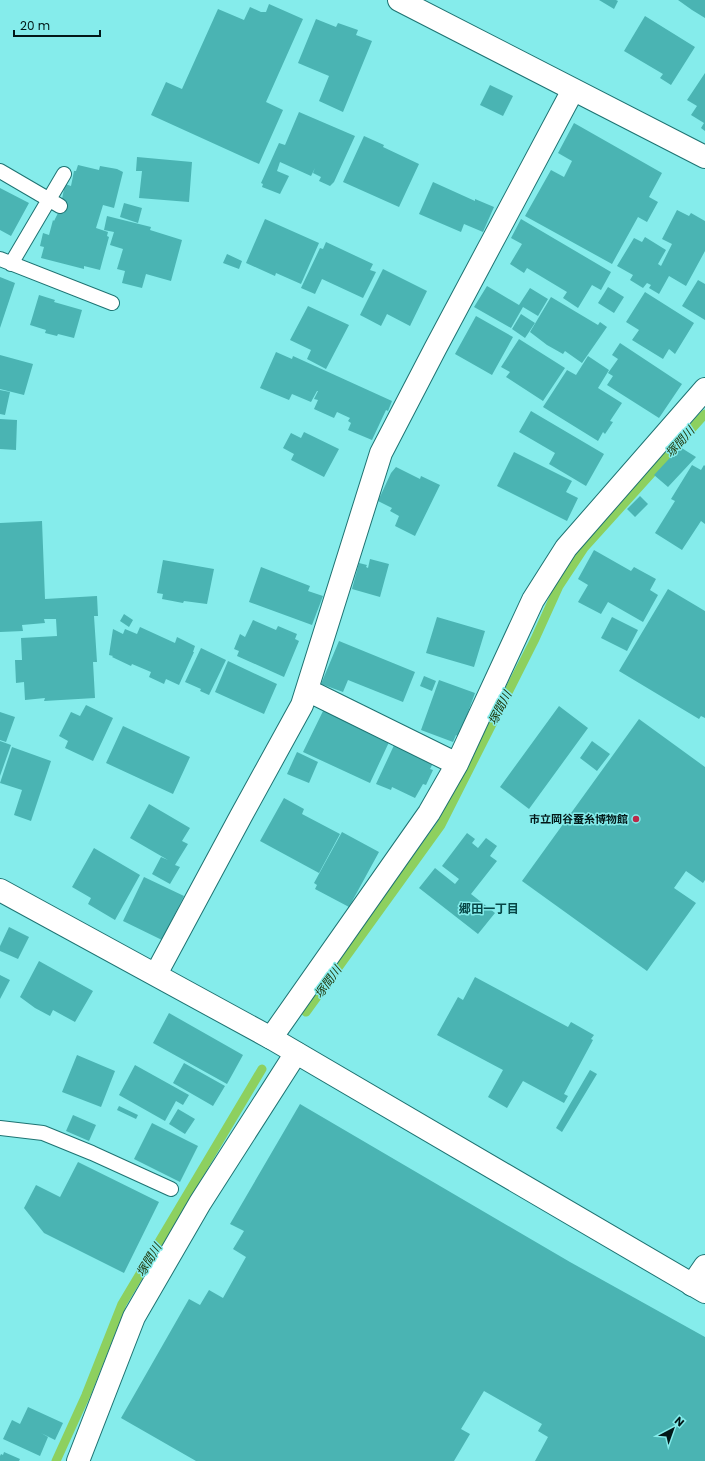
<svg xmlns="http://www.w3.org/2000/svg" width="705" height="1461" font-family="Poppins,'Noto Sans JP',sans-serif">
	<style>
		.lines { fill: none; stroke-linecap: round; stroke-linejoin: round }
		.stream { stroke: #8dd05f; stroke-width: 9 }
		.building { fill: #4ab4b3 }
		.lane-casing { stroke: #1e7372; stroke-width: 16 }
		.street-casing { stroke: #1e7372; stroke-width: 24 }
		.secondary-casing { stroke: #1e7372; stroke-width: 24 }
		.lane { stroke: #fff; stroke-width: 14 }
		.street { stroke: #fff; stroke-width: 22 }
		.secondary { stroke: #fff; stroke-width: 22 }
		.poi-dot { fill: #bb2a49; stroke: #85eceb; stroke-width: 1.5 }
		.labels { text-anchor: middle; stroke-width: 3; stroke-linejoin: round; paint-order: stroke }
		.poi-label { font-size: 11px; font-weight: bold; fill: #021818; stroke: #85eceb; text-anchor: end }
		.water-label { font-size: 12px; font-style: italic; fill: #213b0e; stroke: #85eceb }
		.neighbourhood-label { font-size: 12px; font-weight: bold; fill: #074646; stroke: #85eceb }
	</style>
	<rect width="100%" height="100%" fill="#85eceb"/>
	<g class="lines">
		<path class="stream" d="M 306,1012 L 441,825 L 535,639 L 559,586 L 584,548 L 705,414
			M 56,1461 L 86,1395 L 122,1304 L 262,1069"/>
	</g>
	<path class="building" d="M 599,0 L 616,0 L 618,1 L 614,9 Z
		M 678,0 L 705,0 L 705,18 L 692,10 Z
		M 269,4 L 303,19 L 266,102 L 283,110 L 259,164 L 151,115 L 166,82 L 182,89 L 218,9 L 244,20 L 250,7 L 261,12 L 266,12 Z
		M 645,16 L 695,47 L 671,85 L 660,78 L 663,74 L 624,51 Z
		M 316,19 L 336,27 L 338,23 L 358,30 L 356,35 L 372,41 L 343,112 L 319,101 L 329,76 L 298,63 Z
		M 705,73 L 705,131 L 701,128 L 704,123 L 691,115 L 697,106 L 687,100 Z
		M 490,85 L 513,96 L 503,116 L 480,105 Z
		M 299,112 L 355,136 L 334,182 L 330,186 L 319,181 L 321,177 L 313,173 L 315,168 L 311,176 L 280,162 L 277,171 L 289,176 L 280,194 L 262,187 L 263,184 L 261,183 L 279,143 L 285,145 Z
		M 574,123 L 662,173 L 649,197 L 658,202 L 647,222 L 638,217 L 612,264 L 525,216 L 551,170 L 564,177 L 572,161 L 558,153 Z
		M 364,136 L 384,145 L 383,147 L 419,164 L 399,207 L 343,182 Z
		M 137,157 L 192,162 L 189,202 L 139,198 L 142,171 L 136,171 Z
		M 78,165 L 99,170 L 100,166 L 117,169 L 123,172 L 114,208 L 103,205 L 96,228 L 108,232 L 107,236 L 109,237 L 100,270 L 84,266 L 84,269 L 41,258 L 44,247 L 40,246 L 43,233 L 49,235 L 53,220 L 54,221 L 60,209 L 65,184 L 71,186 L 74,171 L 76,171 Z
		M 433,182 L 475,201 L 475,199 L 494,207 L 483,232 L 464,224 L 461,232 L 419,214 Z
		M 0,188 L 29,203 L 11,236 L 0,230 Z
		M 124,203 L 142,208 L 138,223 L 120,217 Z
		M 677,210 L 689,216 L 691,213 L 705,221 L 705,251 L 686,286 L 669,276 L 659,294 L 649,288 L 651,285 L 647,283 L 643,288 L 630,280 L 633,275 L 617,266 L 634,238 L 642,242 L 645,237 L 666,250 L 658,264 L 661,266 L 672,244 L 662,239 Z
		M 107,216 L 151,227 L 150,230 L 182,240 L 171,281 L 146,274 L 142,288 L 122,283 L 125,271 L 117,269 L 123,249 L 110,245 L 114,232 L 104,230 Z
		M 265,219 L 319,243 L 301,284 L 276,273 L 275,276 L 246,263 Z
		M 521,219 L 611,272 L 601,290 L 592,285 L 578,308 L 563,298 L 567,292 L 527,268 L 524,273 L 510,264 L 522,244 L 511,238 Z
		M 326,242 L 373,264 L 370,270 L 376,272 L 363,298 L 322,279 L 315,294 L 301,288 L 320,248 L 323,249 Z
		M 227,254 L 242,261 L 239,269 L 223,263 Z
		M 383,269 L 427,291 L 410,326 L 387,314 L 381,326 L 360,315 Z
		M 0,277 L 15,283 L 0,328 Z
		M 698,280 L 705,284 L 705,320 L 682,306 Z
		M 487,286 L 519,305 L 530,288 L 548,299 L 538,316 L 523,307 L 511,328 L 474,307 Z
		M 608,287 L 624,297 L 614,313 L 598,303 Z
		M 645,292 L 694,323 L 675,354 L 669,349 L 663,359 L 632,340 L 639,330 L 626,322 Z
		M 39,295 L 55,300 L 54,302 L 82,310 L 74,338 L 58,334 L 57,336 L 45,333 L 46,330 L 30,325 Z
		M 551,297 L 598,325 L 600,322 L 607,327 L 582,363 L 565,351 L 563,354 L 547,345 L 530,332 Z
		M 308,306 L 349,325 L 326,369 L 307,359 L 311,350 L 290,340 Z
		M 521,314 L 535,323 L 525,338 L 512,329 Z
		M 476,316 L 513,337 L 492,375 L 455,354 Z
		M 519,339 L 565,368 L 543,401 L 506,377 L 510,372 L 501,367 Z
		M 620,343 L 682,384 L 659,418 L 607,385 L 613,376 L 608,373 L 618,359 L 612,355 Z
		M 276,352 L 292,359 L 293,356 L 392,401 L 388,411 L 386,410 L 372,440 L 348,430 L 351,423 L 348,421 L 350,418 L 337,412 L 334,418 L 314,409 L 318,400 L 314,399 L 318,391 L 317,391 L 311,402 L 292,394 L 289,400 L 260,388 Z
		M 0,355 L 33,364 L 24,395 L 0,389 Z
		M 588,356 L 609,370 L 598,388 L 622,403 L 610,421 L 613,422 L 605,434 L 603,432 L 598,441 L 543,407 L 567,370 L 576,375 Z
		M 0,390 L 10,392 L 5,415 L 0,414 Z
		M 531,411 L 604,454 L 586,486 L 549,464 L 555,453 L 519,432 Z
		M 0,419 L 17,420 L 16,450 L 0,449 Z
		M 304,432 L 339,449 L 324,477 L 291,460 L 294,454 L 283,448 L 291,433 L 301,438 Z
		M 680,447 L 696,457 L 668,487 L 654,475 Z
		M 514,452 L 572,481 L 566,492 L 578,498 L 567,521 L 497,486 Z
		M 692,465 L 701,470 L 704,465 L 705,466 L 705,524 L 701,521 L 682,550 L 655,533 L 675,501 L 671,499 Z
		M 396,467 L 420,479 L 421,476 L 440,485 L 415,536 L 395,526 L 399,516 L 390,511 L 392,508 L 378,501 L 391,473 Z
		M 640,496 L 648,504 L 635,517 L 627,509 Z
		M 42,521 L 45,599 L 97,596 L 98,616 L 94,616 L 97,662 L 93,662 L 95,698 L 44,701 L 45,698 L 25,700 L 24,682 L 16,683 L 15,660 L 22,660 L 21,638 L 57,636 L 56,619 L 44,619 L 45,623 L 22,625 L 23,631 L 0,632 L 0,523 Z
		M 594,550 L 631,571 L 634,567 L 656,579 L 650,590 L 658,595 L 643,622 L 608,602 L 601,614 L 578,602 L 588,585 L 578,579 Z
		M 370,559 L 389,564 L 380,597 L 352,589 L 359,563 L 367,565 L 366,567 L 368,568 Z
		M 163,560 L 214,569 L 207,604 L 184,601 L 183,603 L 162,599 L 163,594 L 157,593 Z
		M 261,567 L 310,586 L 308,591 L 323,596 L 312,625 L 249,602 Z
		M 668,589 L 705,611 L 705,718 L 701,716 L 699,719 L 619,671 Z
		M 124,614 L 133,620 L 129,627 L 120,621 Z
		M 437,617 L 485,631 L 474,667 L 426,653 Z
		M 612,617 L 638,630 L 627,651 L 601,638 Z
		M 253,620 L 276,630 L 278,626 L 297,634 L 295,639 L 299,641 L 284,677 L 237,656 L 239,651 L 234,649 L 240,634 L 245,637 Z
		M 140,627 L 175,643 L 177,637 L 195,646 L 193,652 L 194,652 L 179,685 L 166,679 L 164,684 L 149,677 L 151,672 L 132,664 L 131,666 L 112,657 L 113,656 L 109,655 L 113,629 L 123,634 L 125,629 L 137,634 Z
		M 339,641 L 415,672 L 403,702 L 348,680 L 343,692 L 321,684 Z
		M 201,648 L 226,660 L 209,695 L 200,691 L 201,689 L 185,682 Z
		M 228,661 L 277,684 L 264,714 L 215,692 Z
		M 424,676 L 436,681 L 432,691 L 420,686 Z
		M 439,680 L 475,693 L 459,737 L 456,735 L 453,742 L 421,730 Z
		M 86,705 L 113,718 L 93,761 L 65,748 L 68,741 L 59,736 L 71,712 L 80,716 Z
		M 559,706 L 588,728 L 529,809 L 500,787 Z
		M 324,709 L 390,740 L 370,783 L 303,752 Z
		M 0,712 L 15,717 L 6,742 L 0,740 Z
		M 639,719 L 705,767 L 705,880 L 703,883 L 686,871 L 674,888 L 696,903 L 647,971 L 522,881 Z
		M 123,726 L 190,757 L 173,794 L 106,763 Z
		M 0,741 L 11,745 L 0,776 Z
		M 396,741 L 435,759 L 430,769 L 433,770 L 426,785 L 423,784 L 415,798 L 392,787 L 391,790 L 376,784 Z
		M 592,741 L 610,754 L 597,771 L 580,758 Z
		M 12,747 L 51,761 L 31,821 L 14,815 L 22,790 L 0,783 Z
		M 297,752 L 318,762 L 309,783 L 287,774 Z
		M 284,798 L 304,809 L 302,814 L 340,834 L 319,873 L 260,841 Z
		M 149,804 L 190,828 L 182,841 L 188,844 L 175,865 L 180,867 L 170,884 L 152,874 L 161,857 L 168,860 L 130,838 Z
		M 342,832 L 379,852 L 349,907 L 315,889 L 317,885 L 314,883 Z
		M 467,833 L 475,839 L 472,843 L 478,848 L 486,838 L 497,846 L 490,856 L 497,861 L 471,894 L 495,913 L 478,934 L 419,888 L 435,868 L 455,884 L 459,879 L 442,866 Z
		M 94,848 L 140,875 L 115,920 L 88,904 L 91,898 L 72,887 Z
		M 144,877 L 184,896 L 162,940 L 123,921 Z
		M 9,927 L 29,937 L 18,959 L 0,951 L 0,946 Z
		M 39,961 L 93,991 L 75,1022 L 53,1010 L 50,1016 L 35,1008 L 20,997 Z
		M 0,975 L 10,980 L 0,999 Z
		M 475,977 L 568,1027 L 571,1022 L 594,1035 L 591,1039 L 593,1040 L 564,1094 L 568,1096 L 564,1103 L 523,1081 L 507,1108 L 488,1097 L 503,1070 L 437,1035 L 458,997 L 463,1000 Z
		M 169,1013 L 243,1055 L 227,1084 L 153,1043 Z
		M 77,1055 L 115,1071 L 101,1107 L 62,1092 Z
		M 184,1063 L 225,1086 L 213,1106 L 173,1083 Z
		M 135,1065 L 189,1095 L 183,1105 L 176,1101 L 165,1121 L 119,1095 Z
		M 590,1070 L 597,1074 L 562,1132 L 556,1128 Z
		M 300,1104 L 570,1262 L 705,1337 L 705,1461 L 535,1461 L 548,1437 L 538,1431 L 542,1424 L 484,1391 L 461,1429 L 470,1434 L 454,1461 L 196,1461 L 121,1418 L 189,1299 L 200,1305 L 209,1290 L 223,1298 L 246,1257 L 233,1249 L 244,1231 L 230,1224 Z
		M 119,1106 L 138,1115 L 136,1119 L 117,1110 Z
		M 178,1109 L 195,1119 L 185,1134 L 169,1124 Z
		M 73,1115 L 96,1125 L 89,1141 L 66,1131 Z
		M 152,1123 L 198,1146 L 180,1182 L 134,1159 Z
		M 78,1162 L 159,1202 L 124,1273 L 44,1233 L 24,1208 L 36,1185 L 60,1197 Z
		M 28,1407 L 63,1423 L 55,1440 L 41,1433 L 48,1437 L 40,1456 L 3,1439 L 12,1420 L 20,1424 Z
		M 4,1452 L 20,1459 L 19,1461 L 0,1461 L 0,1456 L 1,1454 L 3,1455 Z"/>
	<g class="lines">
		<g class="lane-casing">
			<path id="lane" d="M 0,171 L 60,206
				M 0,259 L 112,303
				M 11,264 L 64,174
				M 0,1128 L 43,1133 L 92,1153 L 171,1189"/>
		</g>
		<g class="street-casing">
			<path id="street" d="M 307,690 L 457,764
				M 156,974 L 241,816 L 302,705 L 381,453 L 435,349 L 573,90
				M 271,1038 L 429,813 L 457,764 L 533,600 L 566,548 L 705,389
				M 692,1285 L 705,1266
				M 78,1461 L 134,1317 L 200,1203 L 296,1053"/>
		</g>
		<g class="secondary-casing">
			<path id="secondary" d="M 399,0 L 705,157
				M 0,890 L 271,1038 L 705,1292"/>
		</g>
		<use href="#lane" class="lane"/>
		<use href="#street" class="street"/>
		<use href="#secondary" class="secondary"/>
	</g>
	<circle class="poi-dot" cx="636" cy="819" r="4"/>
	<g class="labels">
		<g class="poi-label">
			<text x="628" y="823">市立岡谷蚕糸博物館</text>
		</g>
		<g class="water-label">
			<text transform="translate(680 442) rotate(-48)" y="4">塚間川</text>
			<text transform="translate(500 708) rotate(-63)" y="4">塚間川</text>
			<text transform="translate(328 982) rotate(-54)" y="4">塚間川</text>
			<text transform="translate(149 1260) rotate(-59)" y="4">塚間川</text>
		</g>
		<g class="neighbourhood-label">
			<text x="489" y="913">郷田一丁目</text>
		</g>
	</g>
	<g transform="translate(673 1429) rotate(41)" stroke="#85eceb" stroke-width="3" paint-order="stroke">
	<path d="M0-3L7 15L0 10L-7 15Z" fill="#021818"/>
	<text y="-6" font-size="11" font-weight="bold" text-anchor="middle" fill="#021818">N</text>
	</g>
	<path d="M14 30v6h86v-6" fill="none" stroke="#021818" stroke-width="2"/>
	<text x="20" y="30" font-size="12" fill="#021818" stroke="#85eceb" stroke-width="3" paint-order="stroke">20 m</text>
</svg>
